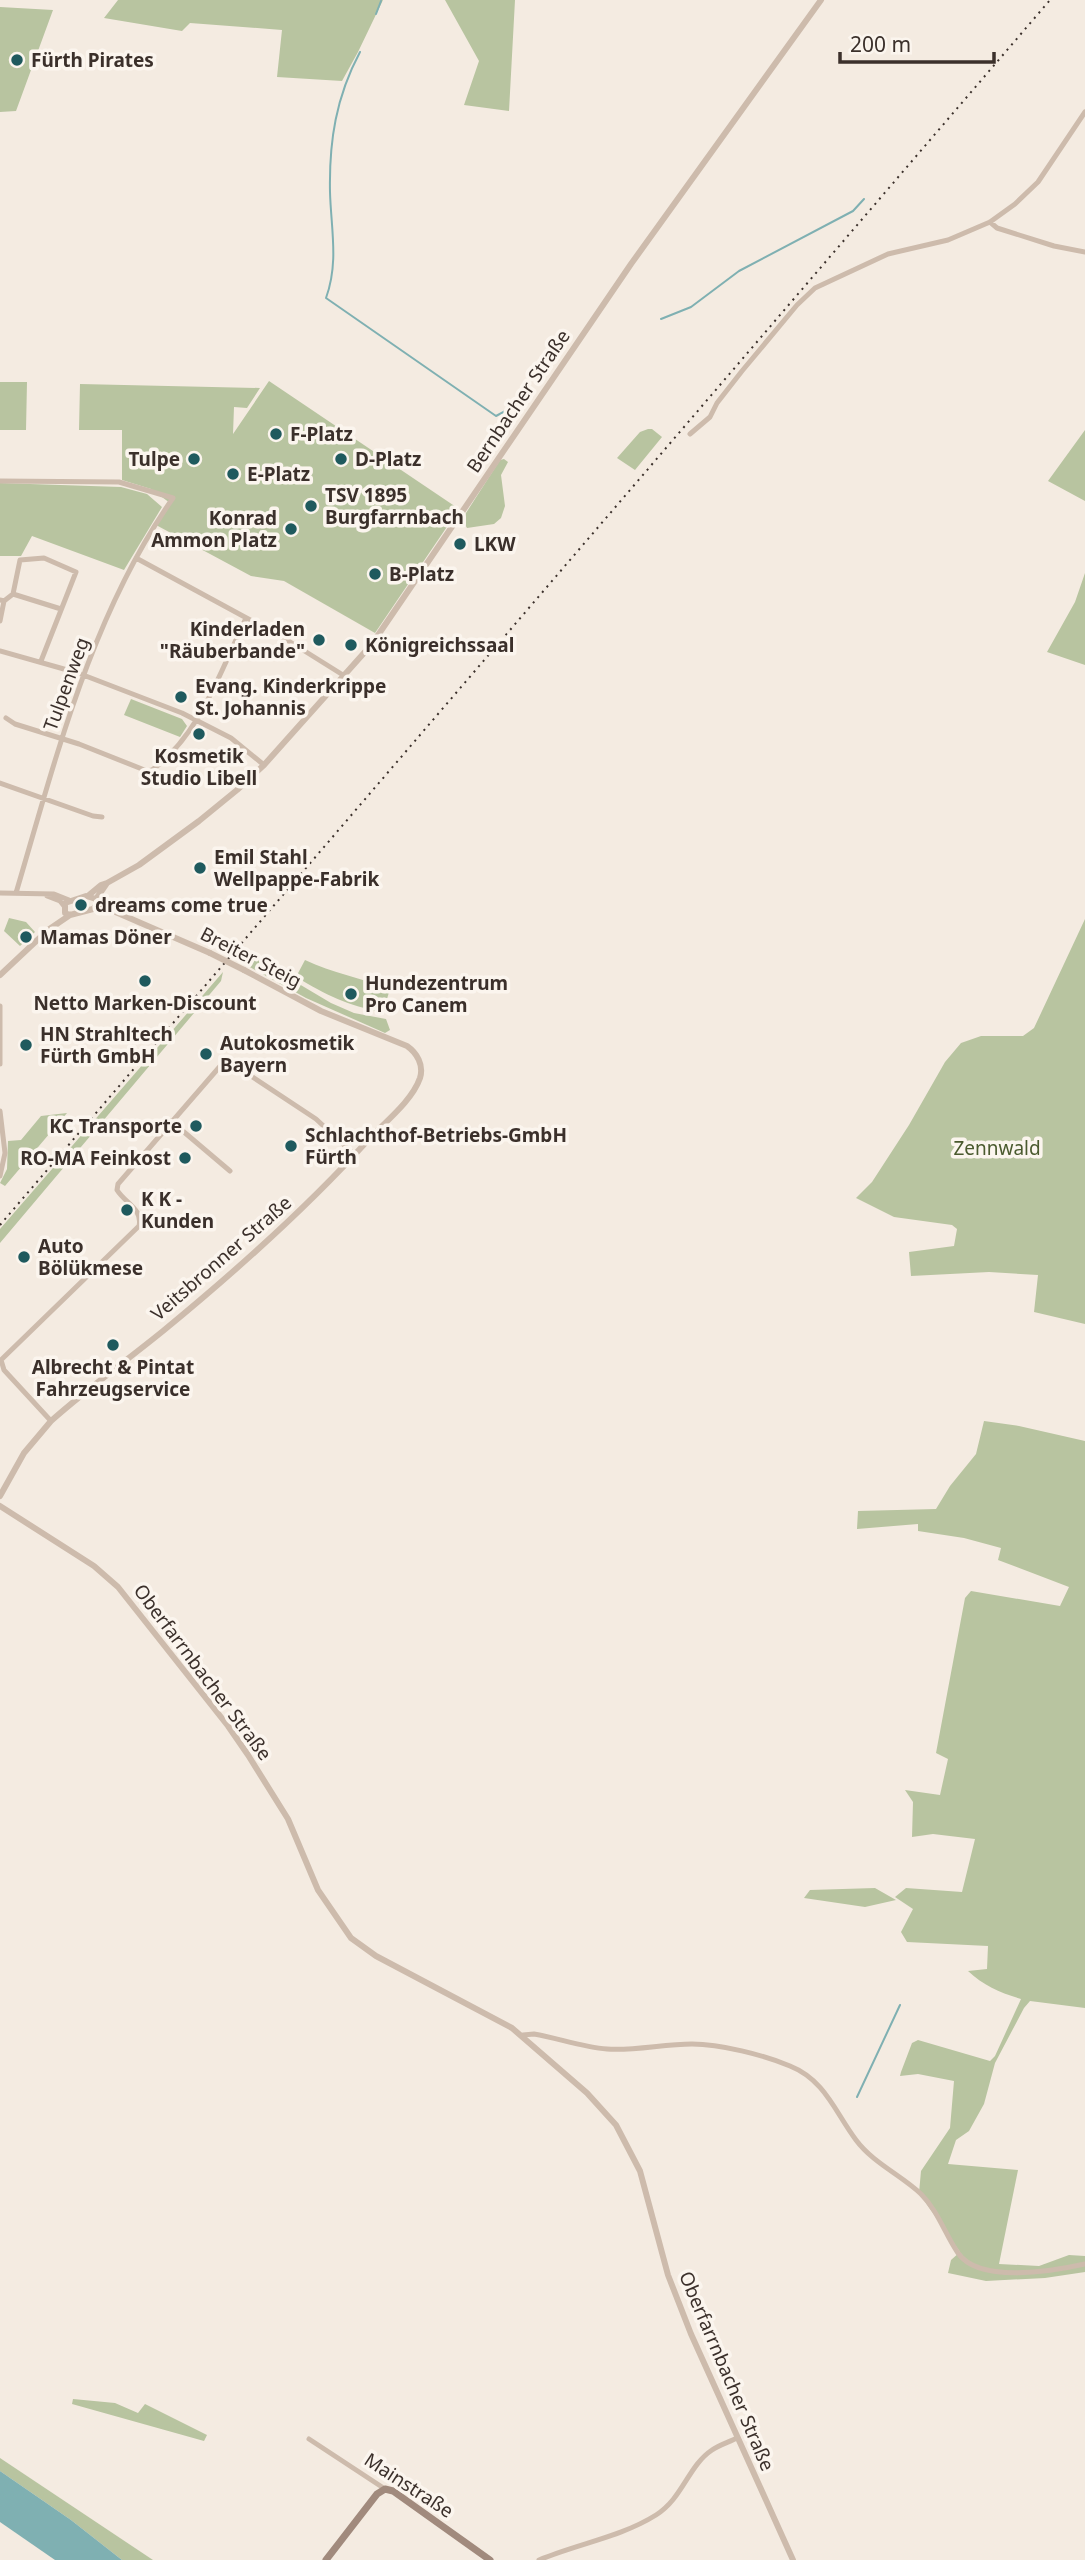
<svg xmlns="http://www.w3.org/2000/svg" width="1085" height="2560" font-family="'Noto Sans',sans-serif">
	<style>
		.green { fill: #b8c4a0 }
		.water { fill: #7fb0b2 }
		.lines { fill: none; stroke-linecap: round; stroke-linejoin: round }
		.stream { stroke: #7fb0b2; stroke-width: 2 }
		.minor { stroke: #cdbbac; stroke-width: 5 }
		.tertiary { stroke: #cdbbac; stroke-width: 6 }
		.secondary { stroke: #a18a7d; stroke-width: 7 }
		.rail { stroke: #3b302b; stroke-width: 2; stroke-dasharray: 2 5; stroke-linecap: butt }
		.tertiary-bridge { stroke: #cdbbac; stroke-width: 6 }
		.poi-dot { fill: #1f5a5e; stroke: #fbf5ee; stroke-width: 2.5 }
		.labels { text-anchor: middle; stroke-width: 7; stroke-linejoin: round; paint-order: stroke }
		.poi-label { font-size: 19px; font-weight: bold; fill: #3b302b; stroke: #fbf5ee; text-anchor: start }
		.street-label { font-size: 19px; fill: #3b302b; stroke: #fbf5ee }
		.park-label { font-size: 19px; fill: #4a5a2e; stroke: #fbf5ee }
	</style>
	<rect width="100%" height="100%" fill="#f4ebe1"/>
	<path class="green" d="M 118,0 L 383,0 L 358,52 L 342,81 L 277,77 L 282,30 L 190,23 L 182,31 L 104,18 Z
		M 445,0 L 515,0 L 509,111 L 464,105 L 479,61 Z
		M 0,7 L 53,10 L 16,111 L 0,112 Z
		M 269,381 L 459,509 L 375,633 L 284,581 L 251,576 L 156,525 L 170,503 L 151,489 L 122,480 L 122,430 L 79,430 L 80,384 L 260,388 L 247,408 L 234,407 L 233,434 Z
		M 0,382 L 27,382 L 26,430 L 0,430 Z
		M 648,429 L 652,429 L 662,437 L 635,470 L 617,458 L 640,432 Z
		M 1085,430 L 1085,501 L 1048,481 Z
		M 504,459 L 508,462 L 501,475 L 505,506 L 501,518 L 494,524 L 467,528 L 463,521 L 466,513 L 500,460 Z
		M 0,483 L 121,487 L 147,494 L 162,507 L 124,570 L 32,536 L 21,556 L 0,556 Z
		M 1085,573 L 1085,665 L 1047,652 L 1075,602 Z
		M 131,699 L 182,719 L 187,726 L 180,737 L 124,715 Z
		M 9,918 L 26,922 L 35,932 L 20,946 L 4,931 Z
		M 1085,919 L 1085,1324 L 1034,1312 L 1038,1275 L 989,1272 L 911,1276 L 909,1252 L 954,1246 L 957,1229 L 952,1225 L 894,1217 L 856,1198 L 872,1182 L 909,1125 L 945,1062 L 961,1043 L 981,1036 L 1023,1036 L 1034,1028 Z
		M 247,953 L 331,1003 L 354,1013 L 386,1019 L 390,1030 L 385,1033 L 306,998 L 239,961 Z
		M 305,960 C 332,973 362,978 390,989 L 383,1012 C 347,1006 327,995 296,977 Z
		M 223,972 L 221,981 L 0,1243 L 0,1229 Z
		M 67,1113 L 5,1186 L 0,1183 L 7,1169 L 8,1141 L 21,1140 L 41,1116 Z
		M 984,1421 L 1019,1426 L 1085,1441 L 1085,2008 L 1030,2001 L 1024,2008 L 995,2063 L 984,2104 L 969,2131 L 956,2140 L 948,2164 L 1018,2170 L 999,2264 L 1039,2266 L 1069,2255 L 1085,2256 L 1085,2272 L 1045,2278 L 986,2281 L 948,2273 L 951,2260 L 960,2252 L 919,2193 L 921,2171 L 950,2128 L 954,2081 L 918,2074 L 900,2076 L 901,2072 L 912,2043 L 918,2040 L 990,2061 L 995,2056 L 1021,1999 C 1001,1993 984,1986 968,1971 L 987,1969 L 988,1946 L 907,1942 L 901,1932 L 913,1909 L 895,1897 L 906,1888 L 962,1892 L 975,1839 L 933,1834 L 912,1837 L 913,1802 L 905,1790 L 940,1795 L 948,1759 L 936,1753 L 965,1598 L 971,1591 L 1060,1606 L 1069,1587 L 998,1560 L 1001,1548 L 964,1538 L 918,1531 L 918,1524 L 857,1529 L 858,1511 L 936,1509 L 950,1486 L 976,1454 Z
		M 875,1888 L 896,1900 L 865,1907 L 804,1898 L 810,1890 Z
		M 73,2399 L 115,2403 L 138,2413 L 145,2404 L 207,2435 L 204,2441 L 72,2404 Z
		M 0,2458 L 153,2560 L 122,2560 L 71,2520 L 0,2471 Z"/>
	<path class="water" d="M 0,2471 L 71,2520 L 122,2560 L 55,2560 L 0,2522 Z"/>
	<g class="lines">
		<path class="stream" d="M 376,14 L 381,1
			M 360,52 C 336,97 329,141 330,192 C 331,229 339,262 326,298 L 496,416 L 522,402
			M 661,319 L 691,307 L 739,271 L 853,211 L 864,199
			M 857,2097 L 900,2005"/>
		<path class="minor" d="M 990,222 L 997,228 L 1054,246 L 1085,252
			M 690,434 L 710,417 L 717,403 L 742,371 L 797,305 L 815,288 L 888,254 L 948,240 L 990,222 L 1015,204 L 1038,182 L 1085,112
			M 0,481 L 119,482 L 173,498 C 91,615 56,758 16,893
			M 136,558 L 287,640 L 343,675
			M 13,594 L 20,560 L 44,558 L 76,572 L 41,661
			M 0,600 L 4,601 L 13,594 L 61,609
			M 0,621 L 4,601
			M 0,651 L 78,673 L 182,713 L 231,738 L 264,765
			M 6,718 L 15,724 L 79,744 L 147,771 L 152,770 C 200,735 221,670 246,618
			M 0,783 L 93,816 L 102,817
			M 0,893 L 54,894 L 69,900
			M 47,896 L 60,901 L 64,906
			M 0,1006 L 0,1064
			M 0,1111 L 5,1153 L 0,1176
			M 171,1121 L 230,1171
			M 51,1421 L 4,1370 L 1,1360 L 139,1226 C 143,1209 125,1203 117,1190 L 118,1184 L 222,1064 L 227,1061 L 233,1064 L 316,1119 L 355,1155
			M 523,2035 L 534,2034 C 558,2038 582,2047 607,2049 C 635,2051 663,2044 692,2044 C 720,2044 764,2055 790,2066 C 825,2080 835,2112 856,2140 C 873,2163 901,2175 921,2194 C 938,2211 945,2234 958,2253 C 979,2284 1054,2271 1085,2264
			M 309,2439 L 385,2489
			M 539,2560 C 577,2544 621,2537 656,2515 C 683,2498 688,2466 712,2450 C 719,2445 729,2442 737,2438"/>
		<path class="tertiary" d="M 89,895 L 101,885 L 107,883
			M 86,896 L 96,899 L 97,904 L 93,909 L 70,915 L 65,913 L 65,903 Z
			M 96,899 L 107,883 L 139,865 L 199,821 L 237,790 L 264,765 L 372,644 L 631,264 L 821,0
			M 97,904 L 210,953
			M 0,975 L 48,930 L 70,915
			M 0,1496 L 24,1453 L 51,1421 C 87,1389 126,1361 163,1331 C 236,1271 306,1209 369,1139 C 385,1122 412,1101 420,1078 C 424,1065 417,1053 407,1046 L 321,1011 L 244,970
			M 0,1506 L 94,1566 L 118,1587 L 228,1726 L 248,1755 L 288,1819 L 318,1890 L 351,1938 L 376,1956 L 512,2028 L 587,2093 L 616,2125 L 640,2171 L 668,2275 L 691,2334 L 793,2560"/>
		<path class="secondary" d="M 326,2560 L 377,2494 L 385,2489 L 393,2491 L 490,2560"/>
		<path class="rail" d="M 0,1225 L 1050,0"/>
		<path class="tertiary-bridge" d="M 210,953 L 244,970"/>
	</g>
	<g class="poi-dot">
		<circle cx="17" cy="60" r="7"/>
		<circle cx="276" cy="434" r="7"/>
		<circle cx="194" cy="459" r="7"/>
		<circle cx="341" cy="459" r="7"/>
		<circle cx="233" cy="474" r="7"/>
		<circle cx="311" cy="506" r="7"/>
		<circle cx="291" cy="529" r="7"/>
		<circle cx="460" cy="544" r="7"/>
		<circle cx="375" cy="574" r="7"/>
		<circle cx="319" cy="640" r="7"/>
		<circle cx="351" cy="645" r="7"/>
		<circle cx="181" cy="697" r="7"/>
		<circle cx="199" cy="734" r="7"/>
		<circle cx="200" cy="868" r="7"/>
		<circle cx="81" cy="905" r="7"/>
		<circle cx="26" cy="937" r="7"/>
		<circle cx="145" cy="981" r="7"/>
		<circle cx="351" cy="994" r="7"/>
		<circle cx="26" cy="1045" r="7"/>
		<circle cx="206" cy="1054" r="7"/>
		<circle cx="196" cy="1126" r="7"/>
		<circle cx="291" cy="1146" r="7"/>
		<circle cx="185" cy="1158" r="7"/>
		<circle cx="127" cy="1210" r="7"/>
		<circle cx="24" cy="1257" r="7"/>
		<circle cx="113" cy="1345" r="7"/>
	</g>
	<g class="labels">
		<g class="poi-label">
			<text x="31" y="67">Fürth Pirates</text>
			<text x="290" y="441">F-Platz</text>
			<text x="180" y="466" text-anchor="end">Tulpe</text>
			<text x="355" y="466">D-Platz</text>
			<text x="247" y="481">E-Platz</text>
			<text x="325" y="502">TSV 1895<tspan x="325" dy="22">Burgfarrnbach</tspan></text>
			<text x="277" y="525" text-anchor="end">Konrad<tspan x="277" dy="22">Ammon Platz</tspan></text>
			<text x="474" y="551">LKW</text>
			<text x="389" y="581">B-Platz</text>
			<text x="305" y="636" text-anchor="end">Kinderladen<tspan x="305" dy="22">"Räuberbande"</tspan></text>
			<text x="365" y="652">Königreichssaal</text>
			<text x="195" y="693">Evang. Kinderkrippe<tspan x="195" dy="22">St. Johannis</tspan></text>
			<text x="199" y="763" text-anchor="middle">Kosmetik<tspan x="199" dy="22">Studio Libell</tspan></text>
			<text x="214" y="864">Emil Stahl<tspan x="214" dy="22">Wellpappe-Fabrik</tspan></text>
			<text x="95" y="912">dreams come true</text>
			<text x="40" y="944">Mamas Döner</text>
			<text x="365" y="990">Hundezentrum<tspan x="365" dy="22">Pro Canem</tspan></text>
			<text x="145" y="1010" text-anchor="middle">Netto Marken-Discount</text>
			<text x="40" y="1041">HN Strahltech<tspan x="40" dy="22">Fürth GmbH</tspan></text>
			<text x="220" y="1050">Autokosmetik<tspan x="220" dy="22">Bayern</tspan></text>
			<text x="182" y="1133" text-anchor="end">KC Transporte</text>
			<text x="305" y="1142">Schlachthof-Betriebs-GmbH<tspan x="305" dy="22">Fürth</tspan></text>
			<text x="171" y="1165" text-anchor="end">RO-MA Feinkost</text>
			<text x="141" y="1206">K K -<tspan x="141" dy="22">Kunden</tspan></text>
			<text x="38" y="1253">Auto<tspan x="38" dy="22">Bölükmese</tspan></text>
			<text x="113" y="1374" text-anchor="middle">Albrecht &amp; Pintat<tspan x="113" dy="22">Fahrzeugservice</tspan></text>
		</g>
		<g class="street-label">
			<text transform="translate(518 401) rotate(-56)" y="7">Bernbacher Straße</text>
			<text transform="translate(66 684) rotate(-70)" y="7">Tulpenweg</text>
			<text transform="translate(251 957) rotate(27)" y="7">Breiter Steig</text>
			<text transform="translate(221 1258) rotate(-41)" y="7">Veitsbronner Straße</text>
			<text transform="translate(203 1672) rotate(53)" y="7">Oberfarrnbacher Straße</text>
			<text transform="translate(727 2371) rotate(67)" y="7">Oberfarrnbacher Straße</text>
			<text transform="translate(409 2485) rotate(33)" y="7">Mainstraße</text>
		</g>
		<g class="park-label">
			<text x="997" y="1155">Zennwald</text>
		</g>
	</g>
	<path d="M840 52v10h154v-10" fill="none" stroke="#3b302b" stroke-width="3.5"/>
	<text x="850" y="52" font-size="21" fill="#3b302b" stroke="#fbf5ee" stroke-width="5" paint-order="stroke">200 m</text>
</svg>
